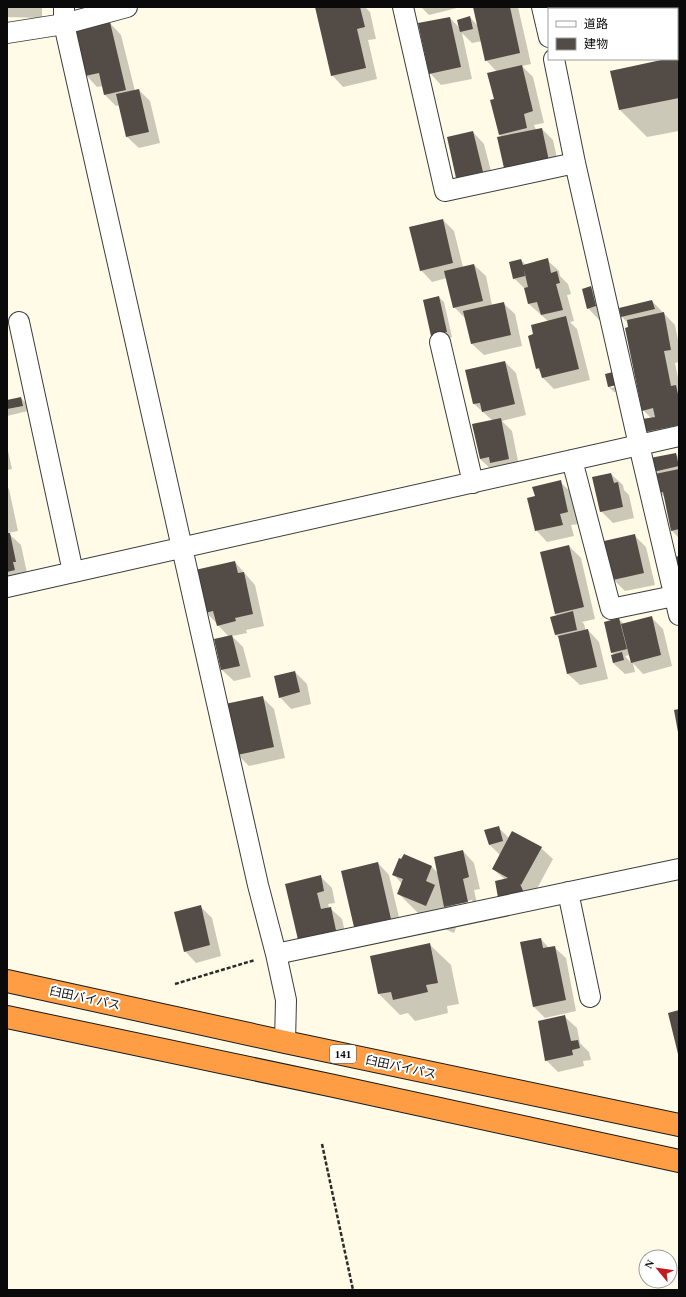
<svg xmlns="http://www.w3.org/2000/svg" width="686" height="1297" font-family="'Times New Roman','Noto Sans JP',serif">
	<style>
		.shadow { fill: #0003; fill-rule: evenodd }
		.building { fill: #534b46 }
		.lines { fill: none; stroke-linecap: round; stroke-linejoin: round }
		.street-casing { stroke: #3d3d3d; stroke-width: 22 }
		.highway-casing { stroke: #1b1b1b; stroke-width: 24 }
		.path { stroke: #2c2c2c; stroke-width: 2.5; stroke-dasharray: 4 2; stroke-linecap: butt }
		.street { stroke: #fff; stroke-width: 20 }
		.highway { stroke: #ff9d45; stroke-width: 22 }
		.labels { text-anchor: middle; stroke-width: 4; stroke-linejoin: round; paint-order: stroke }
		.shield { fill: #fff; stroke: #545454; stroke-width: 1 }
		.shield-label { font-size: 11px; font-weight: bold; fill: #0a0a0a }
		.street-label { font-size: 12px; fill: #0a0a0a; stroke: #fff }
	</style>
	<rect width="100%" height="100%" fill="#fffbe7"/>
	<path class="shadow" d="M 7,7 L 42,7 L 42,18 L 7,17 Z
		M 316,7 L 365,7 L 370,12 L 376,39 L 368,40 L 377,79 L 343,87 L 332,75 Z
		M 421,7 L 456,7 L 457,8 L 429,15 Z
		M 474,7 L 518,7 L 531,64 L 522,66 L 533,77 L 544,123 L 534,125 L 536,130 L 542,129 L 553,140 L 560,172 L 516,179 L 505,168 L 502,137 L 500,135 L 495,100 L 497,72 L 486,60 L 482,41 L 472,43 L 462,33 L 472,79 L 441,85 L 430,73 L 450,18 L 460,28 L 470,17 L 478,26 Z
		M 598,7 L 679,7 L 679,44 L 677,44 L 677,9 L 598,9 Z
		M 110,23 L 121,35 L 135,91 L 139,90 L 150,101 L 160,143 L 139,148 L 127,137 L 120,105 L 116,106 L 105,95 L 103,86 L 97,87 L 86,75 Z
		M 679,57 L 679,131 L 647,137 L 620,110 L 671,59 L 677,59 Z
		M 473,132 L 484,144 L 494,183 L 468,189 L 457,178 Z
		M 443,220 L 454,231 L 463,267 L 474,265 L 486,276 L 492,305 L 503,303 L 515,314 L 522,346 L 484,355 L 472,344 L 466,319 L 454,307 L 447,278 L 432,282 L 421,270 Z
		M 521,260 L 526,265 L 547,260 L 559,271 L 560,276 L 568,284 L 571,294 L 567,295 L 574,321 L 570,322 L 577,329 L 590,380 L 554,389 L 542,377 L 541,373 L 537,368 L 535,335 L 549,322 L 529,304 L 526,290 L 514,278 Z
		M 591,287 L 603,299 L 607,318 L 599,320 L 588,308 Z
		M 439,297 L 444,302 L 452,337 L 438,341 Z
		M 652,301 L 675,325 L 679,345 L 679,362 L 675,363 L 679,383 L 679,438 L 657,443 L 646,431 L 651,418 L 643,410 L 628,323 L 622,317 Z
		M 505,362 L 516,373 L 526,415 L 502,421 L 512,431 L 520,471 L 492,470 L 480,459 L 493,421 L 474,404 Z
		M 606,375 L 611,388 L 620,385 L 622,391 L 614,392 L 609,387 Z
		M 21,398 L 26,403 L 28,411 L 7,416 L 7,401 Z
		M 7,446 L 12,469 L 7,470 Z
		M 676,454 L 679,457 L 679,538 L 672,531 L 665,498 L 660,492 L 656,473 L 654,471 Z
		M 611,474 L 623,485 L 624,490 L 629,495 L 634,518 L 613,523 L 601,511 Z
		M 560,482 L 572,493 L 579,524 L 571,525 L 574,536 L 547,542 L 536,530 L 536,497 Z
		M 7,487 L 9,489 L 18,531 L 8,533 L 21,545 L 27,573 L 7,586 Z
		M 634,535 L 646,547 L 655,585 L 625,591 L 614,580 Z
		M 569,546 L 581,558 L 595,619 L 582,622 L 584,624 L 586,631 L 588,630 L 599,642 L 608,679 L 580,685 L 568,674 L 560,639 L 556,635 L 551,617 L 558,616 L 555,614 Z
		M 235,562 L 255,585 L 264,626 L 246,630 L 247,633 L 232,636 L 243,647 L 251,677 L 234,681 L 222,670 L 215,640 L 229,637 L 206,612 Z
		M 651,617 L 663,629 L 672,666 L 643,674 L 633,663 L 635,672 L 625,674 L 613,663 L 615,655 L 612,653 L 619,619 L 624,624 ZM 630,655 L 632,664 L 625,656 Z
		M 295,672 L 307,684 L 311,704 L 291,709 L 280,697 Z
		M 262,697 L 274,709 L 285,758 L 249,766 L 238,755 Z
		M 498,827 L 509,838 L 541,848 L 553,859 L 533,896 L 537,908 L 493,869 L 500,855 L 489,844 Z
		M 463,851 L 474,863 L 480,889 L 474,890 L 479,913 L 460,917 L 454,933 L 426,921 L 398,893 L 402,884 L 393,874 L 402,860 L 431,866 L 438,873 ZM 472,900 L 473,902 L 455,906 L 455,904 Z
		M 378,863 L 389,875 L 402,930 L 366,938 L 355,927 Z
		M 320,876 L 332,888 L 335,903 L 328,904 L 329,908 L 330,908 L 342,919 L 348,946 L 300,943 Z
		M 200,906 L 212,918 L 221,956 L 196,963 L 185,951 Z
		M 541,939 L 549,948 L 554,947 L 566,958 L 576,1011 L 545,1018 L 533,1006 Z
		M 429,944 L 451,965 L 459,1004 L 447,1006 L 448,1013 L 415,1021 L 408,1013 L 400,1015 L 379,994 Z
		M 565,1017 L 577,1028 L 580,1043 L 589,1052 L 591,1060 L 583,1061 L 584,1066 L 558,1072 L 546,1060 Z"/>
	<path class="building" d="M 315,7 L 360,7 L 365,27 L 357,29 L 366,68 L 331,76 Z
		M 473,7 L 510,7 L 520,53 L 485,61 Z
		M 597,7 L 679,7 L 679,10 L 677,11 L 677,9 L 597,9 Z
		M 470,16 L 473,29 L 460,32 L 457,20 Z
		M 450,17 L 461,67 L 429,74 L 418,23 Z
		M 110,22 L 126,90 L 104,95 L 99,73 L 85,76 L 74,31 Z
		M 679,56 L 679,98 L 619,110 L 610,71 L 666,59 L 677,59 L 677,57 Z
		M 522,65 L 533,111 L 524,114 L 527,128 L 499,135 L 490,100 L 494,99 L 487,73 Z
		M 139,89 L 149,132 L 126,137 L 116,94 Z
		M 542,128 L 549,161 L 519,167 L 519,165 L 504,168 L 497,137 Z
		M 473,131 L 483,172 L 456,178 L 447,137 Z
		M 443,219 L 453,263 L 420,271 L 409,227 Z
		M 548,258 L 551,273 L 557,271 L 560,283 L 556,284 L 563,310 L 541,315 L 537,302 L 528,304 L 524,288 L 528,287 L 524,270 L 525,276 L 513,279 L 509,262 L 521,259 L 523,265 Z
		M 474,264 L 483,301 L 453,308 L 444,271 Z
		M 591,286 L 596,306 L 587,309 L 582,289 Z
		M 439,296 L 447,332 L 431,336 L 423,300 Z
		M 652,300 L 655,309 L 621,317 L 619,308 Z
		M 504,302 L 511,335 L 471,344 L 463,311 Z
		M 664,312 L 671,350 L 664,351 L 671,386 L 676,385 L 679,399 L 679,425 L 645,432 L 642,419 L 655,417 L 653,408 L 642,411 L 625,328 L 628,327 L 627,320 Z
		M 566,316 L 579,369 L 542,378 L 539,368 L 536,369 L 528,336 L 533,334 L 531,325 Z
		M 505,361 L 515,404 L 482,412 L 480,403 L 473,404 L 465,370 Z
		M 613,372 L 617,385 L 608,387 L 605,374 Z
		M 21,397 L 23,406 L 7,409 L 7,400 Z
		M 501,418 L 509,459 L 490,463 L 489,457 L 480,459 L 472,424 Z
		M 676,453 L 679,466 L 653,472 L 650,458 Z
		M 679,469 L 679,529 L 671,531 L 663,492 L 659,493 L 655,474 Z
		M 611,473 L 614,483 L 618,482 L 623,507 L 600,512 L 592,477 Z
		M 561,480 L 568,512 L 560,514 L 563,525 L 535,531 L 527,498 L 535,496 L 532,487 Z
		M 7,533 L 10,533 L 16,562 L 13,562 L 15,570 L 7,572 Z
		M 635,534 L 644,573 L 613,580 L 604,541 Z
		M 569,545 L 584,607 L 555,614 L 540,552 Z
		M 679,556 L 679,576 L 675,557 Z
		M 235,561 L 238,573 L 244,572 L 253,614 L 235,618 L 236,621 L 217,626 L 213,611 L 205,613 L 195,570 Z
		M 573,611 L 577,630 L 555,635 L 550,617 Z
		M 652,616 L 661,655 L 631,663 L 621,624 Z
		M 619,618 L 627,649 L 611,653 L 604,622 Z
		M 588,629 L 597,667 L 567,674 L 558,636 Z
		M 232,635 L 240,666 L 221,670 L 214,639 Z
		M 622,652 L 624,660 L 613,663 L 611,655 Z
		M 295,671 L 300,692 L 279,698 L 274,676 Z
		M 263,696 L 274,747 L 237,755 L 225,704 Z
		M 679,709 L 679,732 L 678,732 L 674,710 Z
		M 499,826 L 503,841 L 489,845 L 484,830 Z
		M 512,831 L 542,847 L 521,885 L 520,884 L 526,897 L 499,903 L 495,881 L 508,878 L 492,869 Z
		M 463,850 L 469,877 L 463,879 L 468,902 L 444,907 L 434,857 Z
		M 404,854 L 432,866 L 426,881 L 435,885 L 426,906 L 397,894 L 403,879 L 392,875 L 399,858 L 401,859 Z
		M 378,862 L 391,919 L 354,927 L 341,871 Z
		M 321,875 L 324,891 L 317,893 L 321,909 L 331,907 L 337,935 L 299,944 L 285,884 Z
		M 201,905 L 210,945 L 184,952 L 174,912 Z
		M 541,938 L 543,948 L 555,946 L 566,1000 L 533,1007 L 520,942 Z
		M 430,943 L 438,983 L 426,985 L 428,992 L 393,1000 L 391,992 L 378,994 L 370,956 Z
		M 679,1010 L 679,1054 L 678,1054 L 668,1013 Z
		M 565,1015 L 571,1041 L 578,1040 L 580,1048 L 572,1050 L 573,1055 L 545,1061 L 538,1021 Z"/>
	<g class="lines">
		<g class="street-casing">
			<path id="street" d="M 64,7 L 64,24 L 258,885 L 276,954 L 286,1000 L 285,1042
				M 403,7 L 445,191 L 575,163
				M 542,7 L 549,37
				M 7,33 L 64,24 L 127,7
				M 554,59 L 575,163 L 639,445 L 679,615
				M 19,322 L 73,572
				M 440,342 L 473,483
				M 572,460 L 611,609 L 674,596
				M 7,587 L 679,436
				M 568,892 L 590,997
				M 276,954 L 679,869"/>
		</g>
		<g class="highway-casing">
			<path id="highway" d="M 7,981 L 285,1042 L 679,1125
				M 7,1017 L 334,1086 L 679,1161"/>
		</g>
		<path class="path" d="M 175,984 L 255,960
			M 322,1144 L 353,1290"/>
		<use href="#street" class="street"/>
		<use href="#highway" class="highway"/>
	</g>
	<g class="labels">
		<rect class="shield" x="330" y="1045" width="26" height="18" rx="3"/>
		<g class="shield-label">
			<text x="343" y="1058">141</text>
		</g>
		<g class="street-label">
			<text transform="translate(85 998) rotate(12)" y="4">臼田バイパス</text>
			<text transform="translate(401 1067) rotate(12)" y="4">臼田バイパス</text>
		</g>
	</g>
	<rect width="686" height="1297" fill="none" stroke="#0a0a0a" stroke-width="16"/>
	<rect x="548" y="8" width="130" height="52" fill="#ffffff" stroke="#9d9d9d"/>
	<rect x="556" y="21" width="20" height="6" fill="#ffffff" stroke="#9d9d9d"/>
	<text x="584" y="28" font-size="12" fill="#0a0a0a">道路</text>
	<rect x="556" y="38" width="20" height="12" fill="#534b46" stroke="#9d9d9d"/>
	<text x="584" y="48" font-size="12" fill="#0a0a0a">建物</text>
	<g transform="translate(658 1269) rotate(299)"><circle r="19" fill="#ffffff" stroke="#9d9d9d"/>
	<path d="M0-3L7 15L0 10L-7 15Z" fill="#c21a1f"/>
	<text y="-6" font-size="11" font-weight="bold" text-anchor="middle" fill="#0a0a0a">N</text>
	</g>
</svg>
